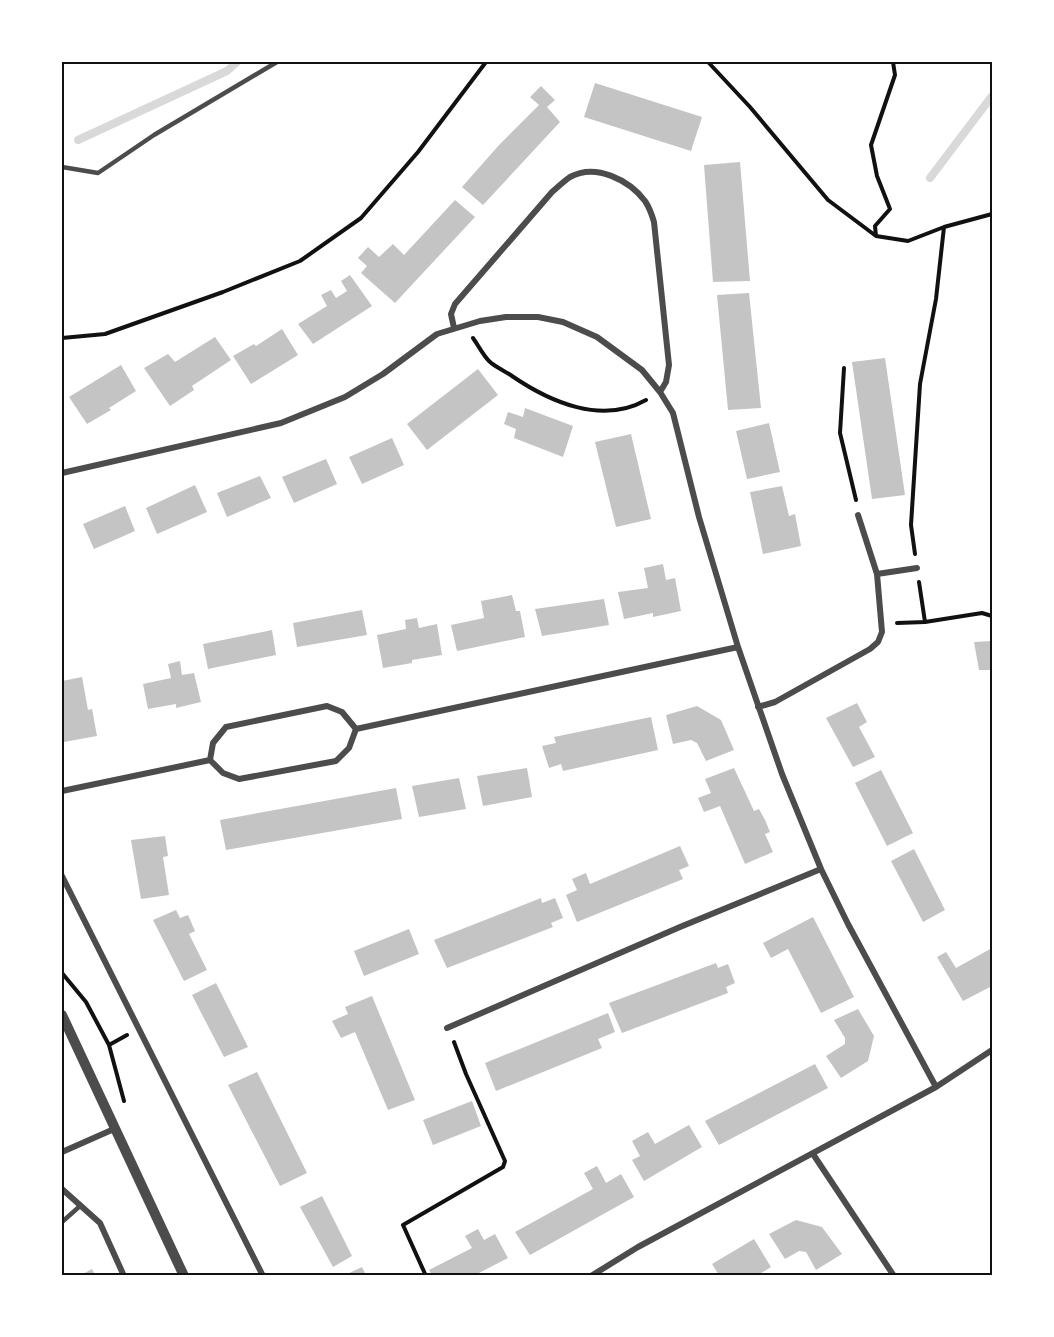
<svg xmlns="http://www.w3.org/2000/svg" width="1054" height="1337" font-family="'DM Sans',sans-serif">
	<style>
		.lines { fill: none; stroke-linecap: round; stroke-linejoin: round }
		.stream { stroke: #d9d9d9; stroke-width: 8 }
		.building { fill: #c4c4c4 }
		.path { stroke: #111; stroke-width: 4 }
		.service { stroke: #4c4c4c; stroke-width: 4.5 }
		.minor { stroke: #4c4c4c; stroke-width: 6 }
		.tertiary { stroke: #4c4c4c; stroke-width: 10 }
		.neatline { fill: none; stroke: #111; stroke-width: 2 }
	</style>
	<rect width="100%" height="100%" fill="#fff"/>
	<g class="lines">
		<path class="stream" d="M 78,140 L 227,71 L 237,62
			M 930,178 L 992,96"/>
	</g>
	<path class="building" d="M 595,83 L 702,117 L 691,151 L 584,117 Z
		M 541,86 L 555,100 L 547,107 L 560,122 L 483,205 L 462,187 L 499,145 L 539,105 L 530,97 Z
		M 740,162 L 750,281 L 713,282 L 704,165 Z
		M 455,200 L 475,217 L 395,303 L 361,273 L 367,266 L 358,258 L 368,247 L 379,257 L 393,244 L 404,255 Z
		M 350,275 L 372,306 L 313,344 L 298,324 L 327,306 L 321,295 L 331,290 L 336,298 L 347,291 L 341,281 Z
		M 749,293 L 761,408 L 728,410 L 717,295 Z
		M 282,329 L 298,355 L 251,384 L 233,356 L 254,344 L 256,346 Z
		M 215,337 L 231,360 L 192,386 L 194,390 L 170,406 L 144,368 L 168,354 L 175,362 Z
		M 885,358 L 905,495 L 872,499 L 852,362 Z
		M 121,365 L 136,391 L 109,408 L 111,410 L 87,424 L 69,397 Z
		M 478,369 L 498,395 L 427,450 L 407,424 Z
		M 525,408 L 573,426 L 563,457 L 514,438 L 516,429 L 504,424 L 508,412 L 523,417 Z
		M 769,423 L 780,472 L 747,479 L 736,431 Z
		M 631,434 L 651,519 L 616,527 L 595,442 Z
		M 392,438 L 404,465 L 362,484 L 349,457 Z
		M 326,459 L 337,484 L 294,503 L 282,477 Z
		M 260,476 L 271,498 L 227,517 L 217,493 Z
		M 195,485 L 207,512 L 157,534 L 146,508 Z
		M 782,486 L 789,516 L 795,514 L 801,546 L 763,554 L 750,492 Z
		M 125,506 L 135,531 L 94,549 L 83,524 Z
		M 663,564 L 666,580 L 675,578 L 681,611 L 653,617 L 653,613 L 624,619 L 618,592 L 648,588 L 644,568 Z
		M 512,595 L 516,611 L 520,611 L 525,637 L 457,651 L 451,625 L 484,618 L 481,601 Z
		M 604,599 L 609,625 L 542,636 L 535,609 Z
		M 362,610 L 367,635 L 297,647 L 293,623 Z
		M 417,618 L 419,628 L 437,624 L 442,655 L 412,660 L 412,663 L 383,668 L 377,635 L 406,629 L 405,620 Z
		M 272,630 L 276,655 L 208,669 L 203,644 Z
		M 992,641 L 992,670 L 979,670 L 974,642 Z
		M 180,661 L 182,675 L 194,673 L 201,702 L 176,708 L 176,704 L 148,709 L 143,684 L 171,678 L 168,664 Z
		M 82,677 L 88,710 L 92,709 L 97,736 L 64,742 L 62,731 L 62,681 Z
		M 857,703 L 867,722 L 859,727 L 875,757 L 853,767 L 826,718 Z
		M 697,706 L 721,720 L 734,750 L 706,761 L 697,743 L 691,740 L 673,744 L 666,715 Z
		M 651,717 L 658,750 L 563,771 L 561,764 L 549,768 L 542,746 L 556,743 L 554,737 Z
		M 527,768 L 532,797 L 483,806 L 477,776 Z
		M 734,768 L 754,811 L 759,809 L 765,820 L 770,832 L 765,834 L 773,852 L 745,864 L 720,806 L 704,812 L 698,798 L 711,793 L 705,779 Z
		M 881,770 L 913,833 L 887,846 L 855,783 Z
		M 459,778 L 466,809 L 419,817 L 412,786 Z
		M 396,788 L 402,819 L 226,850 L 220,820 Z
		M 165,836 L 168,856 L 163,857 L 169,895 L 141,899 L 131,840 Z
		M 680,846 L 689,866 L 679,870 L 683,879 L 577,922 L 566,895 L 577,890 L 572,879 L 586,873 L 590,884 Z
		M 914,849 L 945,910 L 923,922 L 891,861 Z
		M 541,898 L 542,903 L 555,898 L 563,918 L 551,923 L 553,927 L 447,968 L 434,940 Z
		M 176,910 L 180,918 L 188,915 L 195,931 L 189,934 L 207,970 L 184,981 L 153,920 Z
		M 813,917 L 854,997 L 821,1013 L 788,949 L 771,958 L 763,943 Z
		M 409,929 L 419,954 L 364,976 L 354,951 Z
		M 992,948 L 992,986 L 963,1001 L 937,957 L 946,952 L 956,968 Z
		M 716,963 L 718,968 L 728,964 L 735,983 L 726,987 L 728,993 L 622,1033 L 609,1003 Z
		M 216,983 L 248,1047 L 224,1057 L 192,995 Z
		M 372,996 L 415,1100 L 388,1110 L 355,1032 L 341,1038 L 332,1021 L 348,1014 L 345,1007 Z
		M 858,1009 L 874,1036 L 868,1061 L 841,1078 L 826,1056 L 845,1044 L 845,1038 L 834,1020 Z
		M 608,1013 L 615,1032 L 598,1039 L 602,1048 L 496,1091 L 485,1063 Z
		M 815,1064 L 828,1088 L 719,1145 L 705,1121 Z
		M 257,1072 L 307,1173 L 280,1186 L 228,1085 Z
		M 472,1101 L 481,1126 L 433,1145 L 423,1120 Z
		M 689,1125 L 702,1147 L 644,1181 L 632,1160 L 640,1156 L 632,1141 L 648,1132 L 655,1144 Z
		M 597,1166 L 606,1183 L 621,1174 L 634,1197 L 530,1255 L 515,1232 L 593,1189 L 584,1173 Z
		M 322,1196 L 352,1256 L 333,1267 L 300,1207 Z
		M 796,1220 L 822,1227 L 842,1254 L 816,1270 L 806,1252 L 799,1251 L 785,1259 L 769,1234 Z
		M 478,1229 L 484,1240 L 495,1234 L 508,1258 L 475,1275 L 432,1275 L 429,1270 L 472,1248 L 465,1236 Z
		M 754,1239 L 771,1267 L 758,1275 L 719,1275 L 712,1264 Z
		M 362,1267 L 366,1275 L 345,1275 Z
		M 92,1269 L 95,1275 L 81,1275 Z"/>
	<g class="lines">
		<path class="path" d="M 708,62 L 750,107 L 828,200 L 876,236 L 908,241 L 944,227 L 992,214
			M 876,236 L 875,226 L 890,209 L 877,176 L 871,145 L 895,75 L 893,62
			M 62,338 L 105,334 L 223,292 L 300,261 L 361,218 L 418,152 L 486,62
			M 473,338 C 478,345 483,355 489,361 C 495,367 505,371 512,376 C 550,402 602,425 646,400
			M 844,368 L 840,433 L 856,500
			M 915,554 L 911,525 L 920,384 L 936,299 L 944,227
			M 919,582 L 925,622
			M 897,623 L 925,622 L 982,613 L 992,616
			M 62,973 L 86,1002 L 109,1045 L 124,1101
			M 109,1045 L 127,1035
			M 62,1071 L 62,1074
			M 426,1276 L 403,1225 L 503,1167 L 505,1161 L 466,1074 L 454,1042"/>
		<path class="service" d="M 62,167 L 98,173 L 154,135 L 277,62
			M 62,1222 L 80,1206"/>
		<path class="minor" d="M 454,328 L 451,314 L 455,304 L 552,192 C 558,187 564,181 570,177 C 596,163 629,180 645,201 C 649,207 652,215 654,222 L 669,365 L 666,382 L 660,392
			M 62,473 L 281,423 L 345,397 L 383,374 L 437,334 L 480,321 L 506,317 L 538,317 L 563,322 L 597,337 L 642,370 L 660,392 L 673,413 L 699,517 L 738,647 L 782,774 L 821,869 L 848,924 L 936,1087
			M 877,574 L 917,568
			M 758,707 L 775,702 L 870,649 L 878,642 L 882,632 L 877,574 L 858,515
			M 210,760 L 213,743 L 226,727 L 327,706 L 342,712 L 356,729
			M 62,791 L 210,760 L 223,773 L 239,779 L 336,761 L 349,748 L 356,729 L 738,647
			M 62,876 L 263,1276
			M 447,1028 L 680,927 L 821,869
			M 62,1152 L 114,1129
			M 813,1154 L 894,1276
			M 62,1189 L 100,1223 L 124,1276
			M 591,1276 L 638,1247 L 936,1087 L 992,1050"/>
		<path class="tertiary" d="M 62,1015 L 184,1276"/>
	</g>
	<rect width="1054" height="1337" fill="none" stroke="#ffffff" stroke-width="126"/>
	<rect x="63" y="63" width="928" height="1211" class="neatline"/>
</svg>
